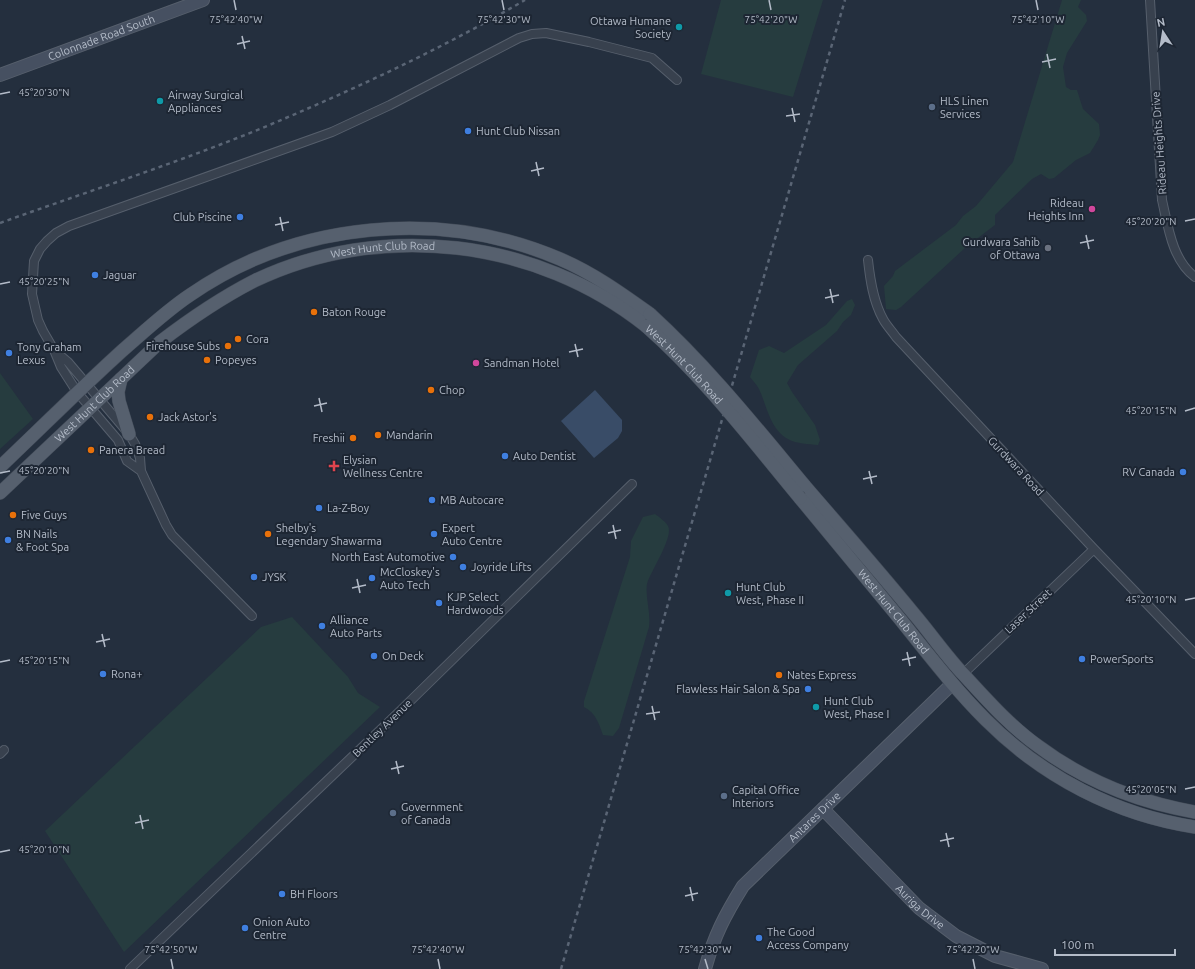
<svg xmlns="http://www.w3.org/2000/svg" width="1195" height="969" font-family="Ubuntu,sans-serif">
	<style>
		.green { fill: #263c3f }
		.water { fill: #394c67 }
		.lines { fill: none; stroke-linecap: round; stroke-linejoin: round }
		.street-casing { stroke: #565f6c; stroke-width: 10 }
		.secondary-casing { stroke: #565f6c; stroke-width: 14 }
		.primary-casing { stroke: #414a57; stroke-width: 14 }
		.street { stroke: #38414e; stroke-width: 8 }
		.secondary { stroke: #465061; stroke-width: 12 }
		.primary { stroke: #56606e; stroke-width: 13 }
		.rail { stroke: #5a6575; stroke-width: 2.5; stroke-dasharray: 4 4; stroke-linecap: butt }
		.primary-bridge-casing { stroke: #414a57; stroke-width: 14; stroke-linecap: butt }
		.primary-bridge { stroke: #56606e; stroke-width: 13 }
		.ticks { fill: none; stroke: #b4bcc9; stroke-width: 1.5 }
		.culture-dot { fill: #0f9aa8; stroke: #1d2633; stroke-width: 1.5 }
		.service-dot { fill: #5c6f8a; stroke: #1d2633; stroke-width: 1.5 }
		.shop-dot { fill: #3f7fe0; stroke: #1d2633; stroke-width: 1.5 }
		.hotel-dot { fill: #d1479c; stroke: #1d2633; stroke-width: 1.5 }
		.worship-dot { fill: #6b7280; stroke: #1d2633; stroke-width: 1.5 }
		.food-dot { fill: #e8710a; stroke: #1d2633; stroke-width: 1.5 }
		.health-dot { fill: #e0444e; stroke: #1d2633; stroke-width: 1.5 }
		.labels { text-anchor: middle; stroke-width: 4; stroke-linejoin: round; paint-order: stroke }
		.poi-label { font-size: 11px; fill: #b4bcc9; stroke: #1d2633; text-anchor: start }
		.street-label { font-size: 11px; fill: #b4bcc9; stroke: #1d2633 }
		.ticks-label { font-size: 10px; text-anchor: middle; fill: #b4bcc9; stroke: #1d2633; stroke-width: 4; stroke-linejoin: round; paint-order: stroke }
	</style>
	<rect width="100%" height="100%" fill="#242f3e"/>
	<path class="green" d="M 721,0 L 823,0 L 793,97 L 701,74 Z
		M 1062,0 L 1081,0 L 1078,7 L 1086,15 L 1087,21 L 1067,53 L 1063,67 L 1066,87 L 1071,90 L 1077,90 L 1083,109 L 1099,124 L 1100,135 L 1098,140 L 1090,153 L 1076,160 L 1054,178 L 1049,179 L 1041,174 L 1032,179 L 995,215 L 995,225 L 966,247 L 901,307 L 896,310 L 886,309 L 884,286 L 893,276 L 895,271 L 956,225 L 963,216 L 976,206 L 1013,162 Z
		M 852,299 L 855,305 L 851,315 L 843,322 L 837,331 L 798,365 L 787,383 L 792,392 L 815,425 L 820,440 L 818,445 C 808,444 797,444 788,439 C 770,429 767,406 759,389 C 757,385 753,381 750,377 L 759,350 L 769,346 L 784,353 L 826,325 L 847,301 Z
		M 0,373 L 33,419 L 0,449 Z
		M 655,514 C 659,517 666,522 668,526 C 674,537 650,572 647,584 C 645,598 651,612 649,627 L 619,728 L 613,736 L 603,735 C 599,724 596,713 584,707 L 584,701 L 630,557 L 631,541 L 643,517 Z
		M 292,617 L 348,677 L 358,693 L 380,707 L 124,952 L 45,831 L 261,627 Z"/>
	<path class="water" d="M 595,390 L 622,420 L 622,431 L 618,438 L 594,458 L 561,421 Z"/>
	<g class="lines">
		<g class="street-casing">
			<path id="street" d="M 1150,0 L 1162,200 C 1168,226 1172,260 1195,277
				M 868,260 C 870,279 873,301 883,319 C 886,325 892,331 896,337 L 1094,549 L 1195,654
				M 55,351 L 68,362 L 129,434 L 135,444 L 140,458 L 141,471 L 166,525 L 172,535 L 252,616
				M 141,471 L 127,461 L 118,440 L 77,392 L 61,367 L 54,350 L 43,331 L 38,320 L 32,294 L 34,261 L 40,249 L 47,241 L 56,233 L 69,226 L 332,132 L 390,105 L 519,38 L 532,34 L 546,33 L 589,42 L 652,58 L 677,80
				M 963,674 L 1094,549
				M 0,754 L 4,750
				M 130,969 L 400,711 L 632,484"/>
		</g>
		<g class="secondary-casing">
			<g id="secondary">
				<path id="s1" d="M 0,75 L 203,0"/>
				<path id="s2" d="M 823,809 L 919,908 L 956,936 L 995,956 L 1042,969"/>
				<path id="s3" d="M 705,969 C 714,936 725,915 743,886 L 952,684"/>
			</g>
		</g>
		<g class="primary-casing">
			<g id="primary">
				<path d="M 121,379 L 118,392 L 119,401 L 129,434"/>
				<path d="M 0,467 C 41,428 81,388 123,350 C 145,331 166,311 190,295 C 297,221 441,208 560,259 C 593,273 622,294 650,314"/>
				<path d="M 804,485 C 841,528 878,570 914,614 C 931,634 946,656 964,675 C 987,700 1010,726 1038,746 C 1085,781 1138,802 1195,812"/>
				<path id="s4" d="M 0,493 L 160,342 C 190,319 221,298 254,281 C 381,220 537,239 646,326"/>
				<path id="s5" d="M 800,498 C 834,539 867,579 900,619 C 928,654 955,689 986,720 C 1043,777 1116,815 1195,827"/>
			</g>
		</g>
		<use href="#street" class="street"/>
		<use href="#secondary" class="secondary"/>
		<use href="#primary" class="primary"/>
		<path class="rail" d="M 0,223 C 89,191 180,162 267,126 C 355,89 443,48 525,0
			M 561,969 L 845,0"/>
		<g class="primary-bridge-casing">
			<g id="primary-bridge">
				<path d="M 650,314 C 707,366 755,426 804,485"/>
				<path id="s6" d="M 646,326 C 704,377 751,439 800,498"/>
			</g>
		</g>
		<use href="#primary-bridge" class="primary-bridge"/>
	</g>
	<path class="ticks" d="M 234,0 L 236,10M 502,0 L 504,10M 769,0 L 771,10M 1036,0 L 1038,10M 242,36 L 245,49M 237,44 L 250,41M 1047,54 L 1050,68M 1042,62 L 1056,59M 0,94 L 10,92M 792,108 L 795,122M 786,116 L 800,114M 536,162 L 539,176M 531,171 L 544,168M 280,217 L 283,231M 1185,221 L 1195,219M 275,225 L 289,222M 1086,235 L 1089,249M 1080,243 L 1094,240M 0,284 L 10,282M 830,289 L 833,303M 825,298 L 839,295M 575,344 L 578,357M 569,352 L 583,349M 319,398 L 322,412M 314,406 L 327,403M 1185,411 L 1195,408M 869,471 L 872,484M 0,473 L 10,471M 863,479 L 877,476M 613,525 L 616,539M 608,533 L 621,530M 357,579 L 360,593M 352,588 L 366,585M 1185,600 L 1195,598M 102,634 L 105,647M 96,642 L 110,639M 907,652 L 910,666M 902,660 L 916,657M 0,662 L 10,660M 652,706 L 655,720M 646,714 L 660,712M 396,761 L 399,774M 391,769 L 404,766M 1185,789 L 1195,787M 140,815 L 143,829M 135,823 L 149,820M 946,833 L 949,847M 940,841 L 954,838M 0,852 L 10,850M 690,887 L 693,901M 685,896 L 698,893M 171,959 L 173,969M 438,959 L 440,969M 705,959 L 708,969M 973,959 L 975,969"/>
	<g class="culture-dot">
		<circle cx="679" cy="27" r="4"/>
		<circle cx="160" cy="101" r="4"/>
		<circle cx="728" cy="593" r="4"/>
		<circle cx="816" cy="707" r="4"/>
	</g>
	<g class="service-dot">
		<circle cx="932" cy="107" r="4"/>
		<circle cx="724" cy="796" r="4"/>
		<circle cx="393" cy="813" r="4"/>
	</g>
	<g class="shop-dot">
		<circle cx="468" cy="131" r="4"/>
		<circle cx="240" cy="217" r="4"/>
		<circle cx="95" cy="275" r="4"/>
		<circle cx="9" cy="353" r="4"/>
		<circle cx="505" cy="456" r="4"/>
		<circle cx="1183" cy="472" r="4"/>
		<circle cx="432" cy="500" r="4"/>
		<circle cx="319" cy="508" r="4"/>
		<circle cx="434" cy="534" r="4"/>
		<circle cx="8" cy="540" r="4"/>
		<circle cx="453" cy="557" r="4"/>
		<circle cx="463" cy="567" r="4"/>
		<circle cx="254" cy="577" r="4"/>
		<circle cx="372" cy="578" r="4"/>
		<circle cx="439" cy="603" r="4"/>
		<circle cx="322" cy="626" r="4"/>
		<circle cx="374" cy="656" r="4"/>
		<circle cx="1082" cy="659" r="4"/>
		<circle cx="103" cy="674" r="4"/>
		<circle cx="808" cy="689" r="4"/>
		<circle cx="282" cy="894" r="4"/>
		<circle cx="245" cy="928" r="4"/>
		<circle cx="759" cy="938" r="4"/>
	</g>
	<g class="hotel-dot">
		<circle cx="1092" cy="209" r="4"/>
		<circle cx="476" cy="363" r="4"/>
	</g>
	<circle class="worship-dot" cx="1048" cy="248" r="4"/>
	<g class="food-dot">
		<circle cx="314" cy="312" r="4"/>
		<circle cx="238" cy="339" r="4"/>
		<circle cx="228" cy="346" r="4"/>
		<circle cx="207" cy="360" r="4"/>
		<circle cx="431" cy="390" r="4"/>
		<circle cx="150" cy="417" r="4"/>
		<circle cx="378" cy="435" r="4"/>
		<circle cx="353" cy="438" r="4"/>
		<circle cx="91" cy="450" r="4"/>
		<circle cx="13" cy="515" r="4"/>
		<circle cx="268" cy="534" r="4"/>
		<circle cx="779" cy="675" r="4"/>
	</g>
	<path class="health-dot" d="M332 460h4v4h4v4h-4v4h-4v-4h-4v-4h4z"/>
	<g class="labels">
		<g class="poi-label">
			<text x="671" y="25" text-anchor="end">Ottawa Humane<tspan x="671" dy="13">Society</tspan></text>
			<text x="168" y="99">Airway Surgical<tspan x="168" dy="13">Appliances</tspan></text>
			<text x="940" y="105">HLS Linen<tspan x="940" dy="13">Services</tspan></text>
			<text x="476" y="135">Hunt Club Nissan</text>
			<text x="1084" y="207" text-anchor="end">Rideau<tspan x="1084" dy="13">Heights Inn</tspan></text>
			<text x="232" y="221" text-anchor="end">Club Piscine</text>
			<text x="1040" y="246" text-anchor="end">Gurdwara Sahib<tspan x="1040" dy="13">of Ottawa</tspan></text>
			<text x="103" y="279">Jaguar</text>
			<text x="322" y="316">Baton Rouge</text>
			<text x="246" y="343">Cora</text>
			<text x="220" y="350" text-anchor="end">Firehouse Subs</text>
			<text x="17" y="351">Tony Graham<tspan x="17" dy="13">Lexus</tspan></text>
			<text x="215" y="364">Popeyes</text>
			<text x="484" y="367">Sandman Hotel</text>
			<text x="439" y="394">Chop</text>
			<text x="158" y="421">Jack Astor's</text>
			<text x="386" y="439">Mandarin</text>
			<text x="345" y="442" text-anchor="end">Freshii</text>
			<text x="99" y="454">Panera Bread</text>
			<text x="513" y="460">Auto Dentist</text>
			<text x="343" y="464">Elysian<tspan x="343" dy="13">Wellness Centre</tspan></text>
			<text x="1175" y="476" text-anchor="end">RV Canada</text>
			<text x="440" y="504">MB Autocare</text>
			<text x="327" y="512">La-Z-Boy</text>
			<text x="21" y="519">Five Guys</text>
			<text x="276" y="532">Shelby's<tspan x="276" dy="13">Legendary Shawarma</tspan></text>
			<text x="442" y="532">Expert<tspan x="442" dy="13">Auto Centre</tspan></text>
			<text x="16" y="538">BN Nails<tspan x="16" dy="13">&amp; Foot Spa</tspan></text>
			<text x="445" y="561" text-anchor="end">North East Automotive</text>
			<text x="471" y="571">Joyride Lifts</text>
			<text x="380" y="576">McCloskey's<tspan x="380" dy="13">Auto Tech</tspan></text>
			<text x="262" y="581">JYSK</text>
			<text x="736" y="591">Hunt Club<tspan x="736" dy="13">West, Phase II</tspan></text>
			<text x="447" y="601">KJP Select<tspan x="447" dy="13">Hardwoods</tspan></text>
			<text x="330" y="624">Alliance<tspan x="330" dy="13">Auto Parts</tspan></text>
			<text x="382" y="660">On Deck</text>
			<text x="1090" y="663">PowerSports</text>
			<text x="111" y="678">Rona+</text>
			<text x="787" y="679">Nates Express</text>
			<text x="800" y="693" text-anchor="end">Flawless Hair Salon &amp; Spa</text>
			<text x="824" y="705">Hunt Club<tspan x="824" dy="13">West, Phase I</tspan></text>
			<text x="732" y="794">Capital Office<tspan x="732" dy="13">Interiors</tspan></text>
			<text x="401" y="811">Government<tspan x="401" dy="13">of Canada</tspan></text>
			<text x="290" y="898">BH Floors</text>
			<text x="253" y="926">Onion Auto<tspan x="253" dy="13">Centre</tspan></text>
			<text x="767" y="936">The Good<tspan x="767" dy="13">Access Company</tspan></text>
		</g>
		<g class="street-label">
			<text dy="4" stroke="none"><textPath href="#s1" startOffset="108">Colonnade Road South</textPath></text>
			<text transform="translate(1159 143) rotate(-94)" y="4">Rideau Heights Drive</text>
			<text dy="4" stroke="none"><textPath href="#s4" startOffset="466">West Hunt Club Road</textPath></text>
			<text dy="4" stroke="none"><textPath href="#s6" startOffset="54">West Hunt Club Road</textPath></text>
			<text dy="4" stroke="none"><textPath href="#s4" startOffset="130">West Hunt Club Road</textPath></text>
			<text transform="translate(1016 466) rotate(47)" y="4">Gurdwara Road</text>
			<text dy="4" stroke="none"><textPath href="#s5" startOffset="147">West Hunt Club Road</textPath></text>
			<text transform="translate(1028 611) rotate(-43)" y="4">Laser Street</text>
			<text transform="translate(382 728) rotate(-44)" y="4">Bentley Avenue</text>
			<text dy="4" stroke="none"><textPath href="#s3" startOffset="191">Antares Drive</textPath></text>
			<text dy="4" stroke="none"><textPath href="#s2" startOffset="138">Auriga Drive</textPath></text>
		</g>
	</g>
	<g class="ticks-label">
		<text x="236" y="23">75°42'40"W</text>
		<text x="504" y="23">75°42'30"W</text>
		<text x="771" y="23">75°42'20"W</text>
		<text x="1038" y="23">75°42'10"W</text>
		<text x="44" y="96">45°20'30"N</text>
		<text x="1151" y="225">45°20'20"N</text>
		<text x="44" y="285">45°20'25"N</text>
		<text x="1151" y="414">45°20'15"N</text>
		<text x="44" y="474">45°20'20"N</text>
		<text x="1151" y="603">45°20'10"N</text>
		<text x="44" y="664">45°20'15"N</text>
		<text x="1151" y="793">45°20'05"N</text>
		<text x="44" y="853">45°20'10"N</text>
		<text x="171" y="953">75°42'50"W</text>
		<text x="438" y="953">75°42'40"W</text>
		<text x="705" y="953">75°42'30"W</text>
		<text x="973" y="953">75°42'20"W</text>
	</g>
	<g transform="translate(1163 32) rotate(348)" stroke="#1d2633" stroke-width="3" paint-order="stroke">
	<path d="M0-3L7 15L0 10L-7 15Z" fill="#b4bcc9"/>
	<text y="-6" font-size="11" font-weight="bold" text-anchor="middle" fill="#b4bcc9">N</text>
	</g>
	<path d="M1055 949v6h120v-6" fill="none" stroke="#b4bcc9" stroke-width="2"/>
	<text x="1061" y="949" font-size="12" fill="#b4bcc9" stroke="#1d2633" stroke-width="3" paint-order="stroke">100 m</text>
</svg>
